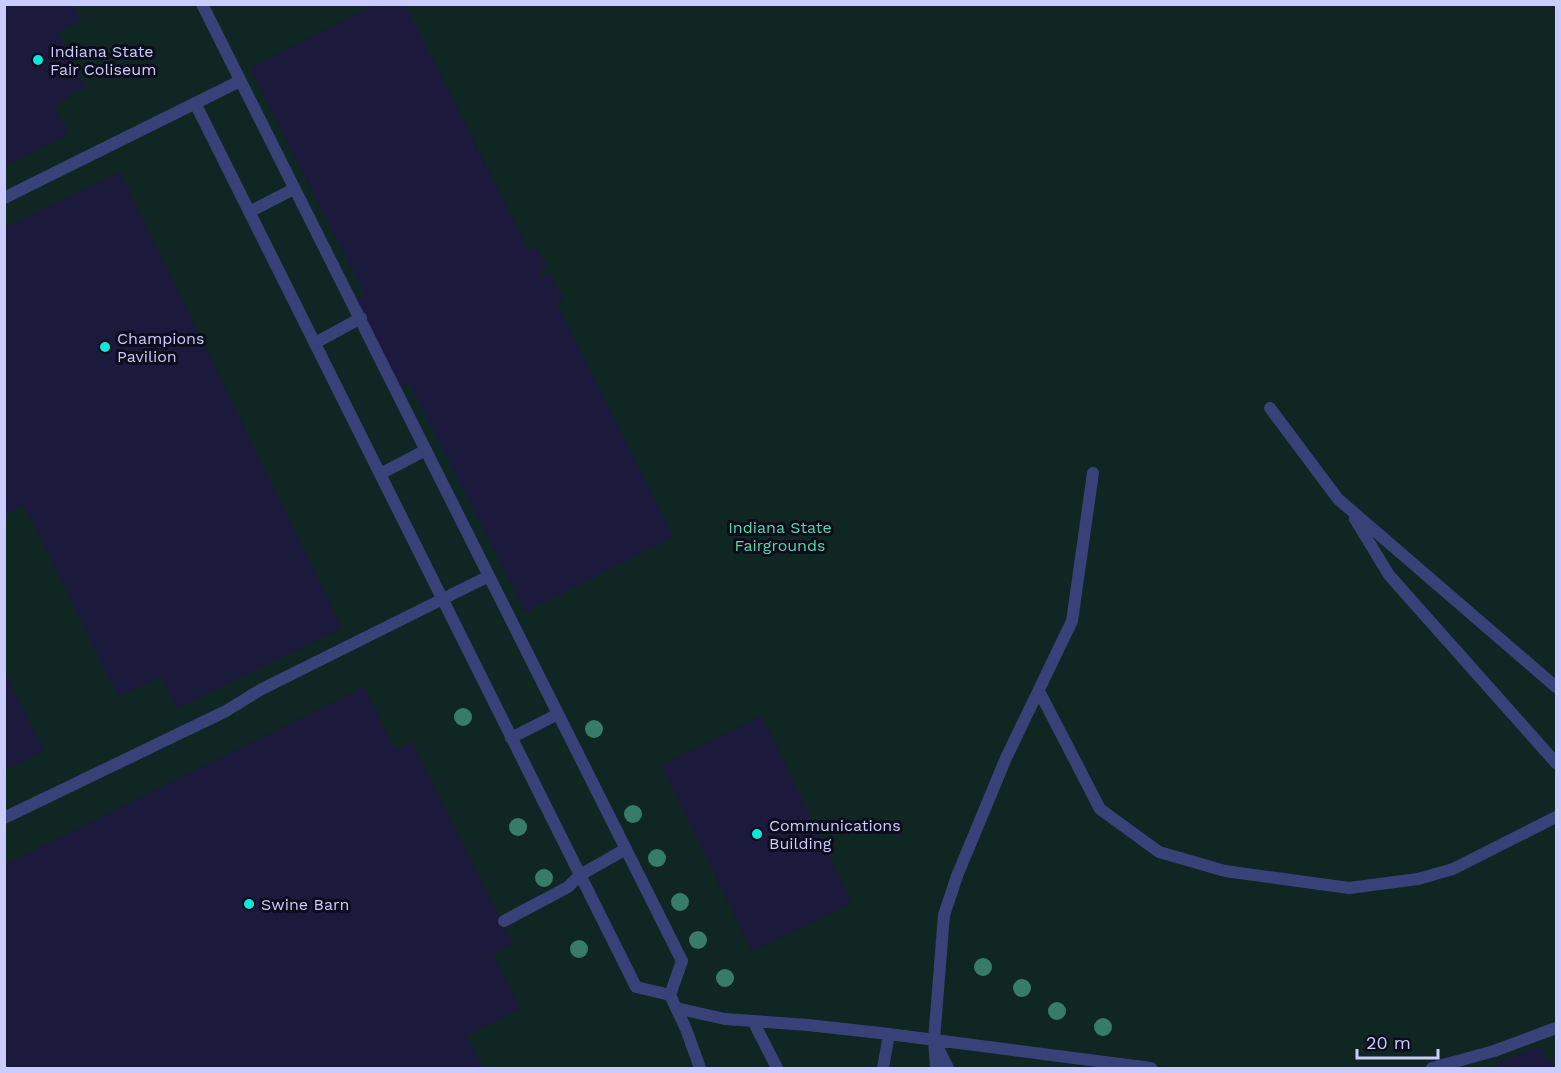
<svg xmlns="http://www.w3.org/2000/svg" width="1561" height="1073" font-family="'Work Sans',sans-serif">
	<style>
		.green { fill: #102622 }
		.building { fill: #1b193c }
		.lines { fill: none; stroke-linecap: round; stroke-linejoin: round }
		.lane { stroke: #394179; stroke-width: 12 }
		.tree { fill: #377c67 }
		.poi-dot { fill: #0ae8dc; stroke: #0c0c1c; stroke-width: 2 }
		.labels { text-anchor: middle; stroke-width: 6; stroke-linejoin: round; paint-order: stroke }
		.poi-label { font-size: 16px; fill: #caccfd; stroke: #0c0c1c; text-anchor: start }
		.park-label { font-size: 16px; fill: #5ad8a5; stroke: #0c0c1c }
	</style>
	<rect width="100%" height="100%" fill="#0c0c1c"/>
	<path class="green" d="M 5,5 L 1556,5 L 1556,1068 L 5,1068 Z"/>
	<path class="building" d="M 4,4 L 72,4 L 81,21 L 58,32 L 86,87 L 54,106 L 69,134 L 4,166 Z
		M 376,4 L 405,4 L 529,251 L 537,248 L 547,267 L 539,271 L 542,276 L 550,273 L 563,299 L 556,303 L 673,537 L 525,612 L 409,383 L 398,389 L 353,301 L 365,295 L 250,68 Z
		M 120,172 L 342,628 L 177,709 L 161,676 L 118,697 L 24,505 L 4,515 L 4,228 Z
		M 4,671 L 44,751 L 4,770 Z
		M 364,687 L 395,750 L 412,742 L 513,944 L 493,954 L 520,1009 L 466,1036 L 483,1068 L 4,1068 L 4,865 Z
		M 762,716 L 852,903 L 752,951 L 661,765 Z
		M 1541,1046 L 1546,1060 L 1550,1059 L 1554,1068 L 1498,1068 L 1496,1063 Z"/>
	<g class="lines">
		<path class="lane" d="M 202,4 L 682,961 L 670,995 L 686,1029 L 700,1068
			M 195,103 L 636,987 L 670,995
			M 4,198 L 240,81
			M 249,212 L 294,189
			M 315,343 L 361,318
			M 1270,408 L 1338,499 L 1556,687
			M 380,474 L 426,450
			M 1355,519 L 1389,575 L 1556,763
			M 1039,691 L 1100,809 L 1159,852 L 1225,871 L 1349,888 L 1418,879 L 1453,869 L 1556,817
			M 511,738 L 558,714
			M 4,818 L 226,711 L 260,690 L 489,576
			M 504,921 L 568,887 L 580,875 L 626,849
			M 676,1008 L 725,1019 L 808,1025 L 889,1034 L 1151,1068
			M 753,1021 L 777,1068
			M 934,1040 L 944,915 L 957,876 L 1006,758 L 1072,621 L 1093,473
			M 883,1068 L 889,1034
			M 936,1068 L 934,1040 L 948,1068
			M 1432,1068 L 1494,1051 L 1556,1028"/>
	</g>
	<g class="tree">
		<circle cx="463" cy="717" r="9"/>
		<circle cx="594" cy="729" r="9"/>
		<circle cx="633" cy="814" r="9"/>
		<circle cx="518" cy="827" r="9"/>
		<circle cx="657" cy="858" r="9"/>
		<circle cx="544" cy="878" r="9"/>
		<circle cx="680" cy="902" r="9"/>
		<circle cx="698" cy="940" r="9"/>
		<circle cx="579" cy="949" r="9"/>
		<circle cx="983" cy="967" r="9"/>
		<circle cx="725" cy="978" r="9"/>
		<circle cx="1022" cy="988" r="9"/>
		<circle cx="1057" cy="1011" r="9"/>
		<circle cx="1103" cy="1027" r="9"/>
	</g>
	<g class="poi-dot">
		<circle cx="38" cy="60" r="6"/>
		<circle cx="105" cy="347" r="6"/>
		<circle cx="757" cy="834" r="6"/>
		<circle cx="249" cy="904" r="6"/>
	</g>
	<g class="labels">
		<g class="poi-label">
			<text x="50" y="57">Indiana State<tspan x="50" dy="18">Fair Coliseum</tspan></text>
			<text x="117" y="344">Champions<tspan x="117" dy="18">Pavilion</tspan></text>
			<text x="769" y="831">Communications<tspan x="769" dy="18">Building</tspan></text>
			<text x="261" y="910">Swine Barn</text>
		</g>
		<g class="park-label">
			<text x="780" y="533">Indiana State<tspan x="780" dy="18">Fairgrounds</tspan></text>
		</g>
	</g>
	<rect width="1561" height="1073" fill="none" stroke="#caccfd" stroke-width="12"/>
	<path d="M1357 1049v9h81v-9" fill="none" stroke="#caccfd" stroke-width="3"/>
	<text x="1366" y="1049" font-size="18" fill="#caccfd" stroke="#0c0c1c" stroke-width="4.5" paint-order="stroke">20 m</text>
</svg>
